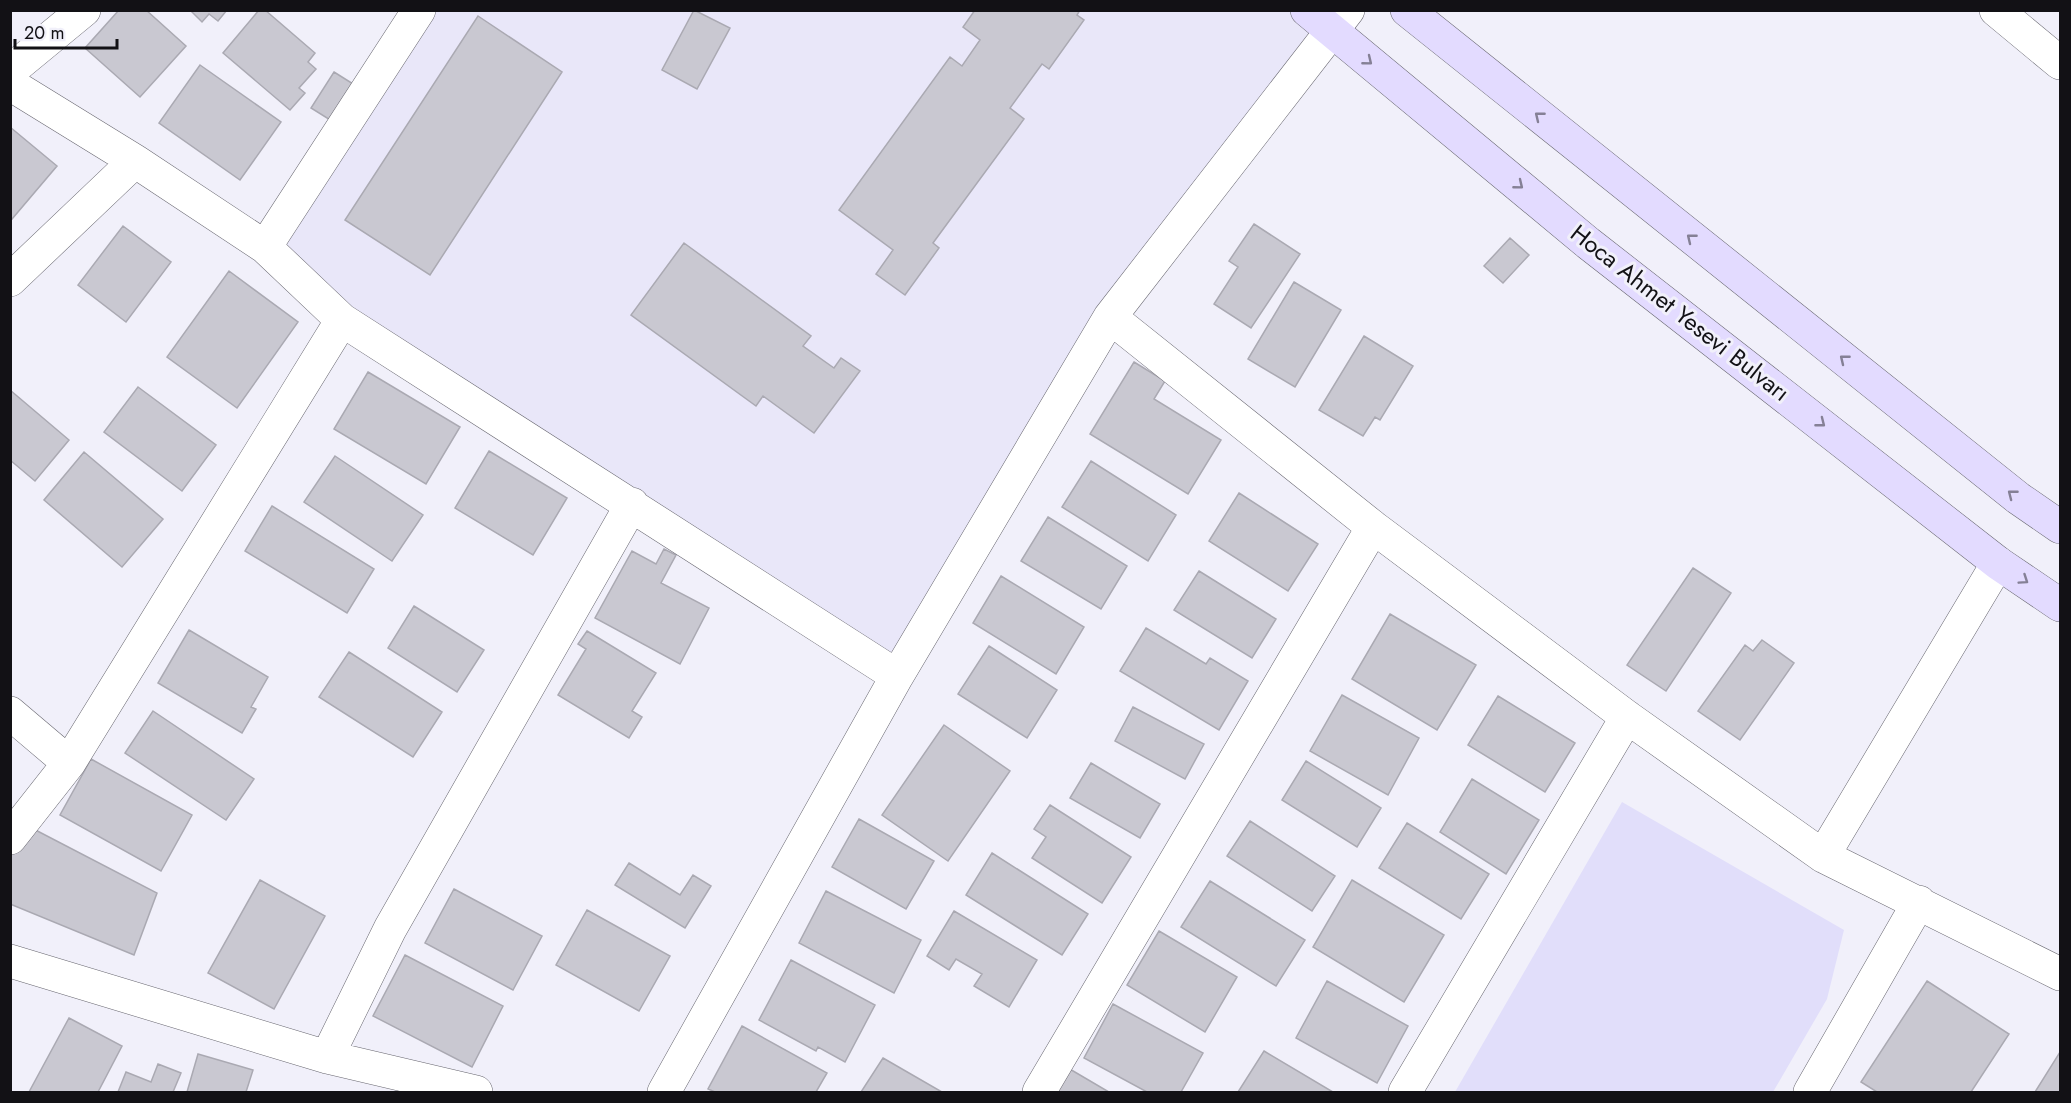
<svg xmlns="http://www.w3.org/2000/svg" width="2071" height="1103" font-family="Jost,sans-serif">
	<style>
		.built { fill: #e9e7f9 }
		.green { fill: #e1defa }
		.building { fill: #c9c8d1; stroke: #aaa9b2; stroke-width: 1.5 }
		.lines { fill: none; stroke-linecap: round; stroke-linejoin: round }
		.street-casing { stroke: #686770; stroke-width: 34 }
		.secondary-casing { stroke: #686770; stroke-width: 34 }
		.street { stroke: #fff; stroke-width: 33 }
		.secondary { stroke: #e3dbff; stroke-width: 33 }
		.oneway { stroke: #858096 }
		.labels { text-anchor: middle; stroke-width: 6; stroke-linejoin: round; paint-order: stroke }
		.street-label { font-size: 24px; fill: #121115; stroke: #f1f0fa }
	</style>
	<rect width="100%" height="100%" fill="#f1f0fa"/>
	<path class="built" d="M 1307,10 L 1331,31 L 1110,317 L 897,676 L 632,504 L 265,247 L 419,11 Z"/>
	<path class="green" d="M 1622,802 L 1844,930 L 1827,999 L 1773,1092 L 1455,1092 Z"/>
	<path class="building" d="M 119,10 L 146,10 L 186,46 L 140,97 L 85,48 Z
		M 190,10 L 227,10 L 218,21 L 209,14 L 202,22 Z
		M 259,10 L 265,10 L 315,53 L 308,62 L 316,69 L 299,88 L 305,93 L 290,110 L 223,53 Z
		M 694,10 L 730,28 L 697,89 L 662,70 Z
		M 975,10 L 1080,10 L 1077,15 L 1084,20 L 1049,69 L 1042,64 L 1010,108 L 1024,119 L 933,243 L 939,248 L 905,295 L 876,274 L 893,250 L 839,210 L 950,57 L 962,66 L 980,40 L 963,27 Z
		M 478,16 L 562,72 L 430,275 L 345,220 Z
		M 200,65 L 281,122 L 240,180 L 159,123 Z
		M 334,72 L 358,87 L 335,123 L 311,108 Z
		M 10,127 L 57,166 L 12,219 L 10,218 Z
		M 1254,224 L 1300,254 L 1251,328 L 1214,304 L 1238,267 L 1229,261 Z
		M 123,226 L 171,262 L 126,322 L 78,285 Z
		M 1510,238 L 1529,255 L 1503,283 L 1484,266 Z
		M 684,243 L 811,336 L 803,346 L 834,368 L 841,358 L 860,371 L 814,433 L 763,396 L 756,406 L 631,315 Z
		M 229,271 L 298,322 L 237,408 L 167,357 Z
		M 1294,282 L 1341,310 L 1295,387 L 1248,359 Z
		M 1364,336 L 1413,366 L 1380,420 L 1375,417 L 1363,436 L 1319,410 Z
		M 1134,362 L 1165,381 L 1154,399 L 1221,440 L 1188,494 L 1090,434 Z
		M 368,372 L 460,427 L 426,484 L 334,429 Z
		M 138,387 L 216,445 L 182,491 L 104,432 Z
		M 10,390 L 69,440 L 35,481 L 10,460 Z
		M 489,451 L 567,498 L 533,555 L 455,508 Z
		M 84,452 L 163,519 L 122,567 L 44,500 Z
		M 335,456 L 423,515 L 392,561 L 304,502 Z
		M 1091,461 L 1176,515 L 1148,561 L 1062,507 Z
		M 1239,493 L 1318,544 L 1288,591 L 1209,541 Z
		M 272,506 L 374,569 L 347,613 L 245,551 Z
		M 1048,517 L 1127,566 L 1101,609 L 1021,561 Z
		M 664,549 L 676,555 L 661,583 L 709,608 L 680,664 L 595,618 L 632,551 L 656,564 Z
		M 1693,568 L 1731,593 L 1666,691 L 1627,665 Z
		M 1199,571 L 1276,619 L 1252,658 L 1174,610 Z
		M 1001,576 L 1084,627 L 1056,674 L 973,623 Z
		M 414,606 L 484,650 L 457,692 L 388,648 Z
		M 1390,614 L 1476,665 L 1437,730 L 1352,679 Z
		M 1146,628 L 1206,664 L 1210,658 L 1248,681 L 1219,730 L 1120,671 Z
		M 189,630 L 268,677 L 251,707 L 256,709 L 242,733 L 158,683 Z
		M 587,631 L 656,673 L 632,711 L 642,717 L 629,738 L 558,695 L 586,649 L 578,644 Z
		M 1762,640 L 1794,663 L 1740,740 L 1698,711 L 1745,645 L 1753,651 Z
		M 989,646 L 1057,690 L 1027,738 L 958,694 Z
		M 349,652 L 442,712 L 413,757 L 319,697 Z
		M 1342,695 L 1419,738 L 1388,795 L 1310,751 Z
		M 1498,696 L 1575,743 L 1545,792 L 1468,745 Z
		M 1133,707 L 1204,744 L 1185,779 L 1115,741 Z
		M 153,711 L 254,779 L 226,820 L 125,753 Z
		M 944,725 L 1010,771 L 948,861 L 882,815 Z
		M 91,759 L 192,815 L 161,871 L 60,815 Z
		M 1306,761 L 1381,808 L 1357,847 L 1282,800 Z
		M 1091,763 L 1160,804 L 1140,838 L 1070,798 Z
		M 1472,779 L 1539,820 L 1506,874 L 1440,832 Z
		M 1050,805 L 1131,857 L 1102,903 L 1032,858 L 1046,837 L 1034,829 Z
		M 859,819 L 934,861 L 906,909 L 832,867 Z
		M 1250,821 L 1335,876 L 1312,911 L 1227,856 Z
		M 22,823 L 157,893 L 134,955 L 10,904 L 10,845 Z
		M 1407,823 L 1489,874 L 1461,919 L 1379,868 Z
		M 992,853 L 1088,914 L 1062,955 L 966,895 Z
		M 629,863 L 680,895 L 693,875 L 711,886 L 685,928 L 615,885 Z
		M 260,880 L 325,916 L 274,1009 L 208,973 Z
		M 1352,880 L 1444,935 L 1404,1002 L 1313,947 Z
		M 1210,881 L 1305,940 L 1276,986 L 1181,927 Z
		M 454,889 L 542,936 L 513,990 L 425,943 Z
		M 826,891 L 921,940 L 894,993 L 799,943 Z
		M 587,910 L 670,956 L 639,1011 L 556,965 Z
		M 954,911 L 1037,960 L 1009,1007 L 974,986 L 982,974 L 956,959 L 949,970 L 927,956 Z
		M 1159,931 L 1237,977 L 1205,1032 L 1127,985 Z
		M 405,955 L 503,1006 L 472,1067 L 373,1016 Z
		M 791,960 L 875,1005 L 845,1062 L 818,1047 L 816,1051 L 759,1020 Z
		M 1327,981 L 1408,1026 L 1377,1083 L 1296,1038 Z
		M 1927,981 L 2009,1034 L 1971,1092 L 1877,1092 L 1861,1082 Z
		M 1113,1004 L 1203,1053 L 1181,1092 L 1147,1092 L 1084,1058 Z
		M 69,1018 L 122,1046 L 98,1092 L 29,1092 Z
		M 742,1026 L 827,1073 L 816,1092 L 715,1092 L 708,1089 Z
		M 1264,1051 L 1333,1092 L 1238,1092 Z
		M 2060,1052 L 2060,1092 L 2035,1092 Z
		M 198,1054 L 253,1070 L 246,1092 L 187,1092 Z
		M 883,1058 L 942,1092 L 861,1092 Z
		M 158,1064 L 181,1073 L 173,1092 L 118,1092 L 126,1072 L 151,1082 Z
		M 1068,1068 L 1109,1092 L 1054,1092 Z"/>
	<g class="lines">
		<g class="street-casing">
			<path id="street" d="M 1996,10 L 2060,63
				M 10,71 L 84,10
				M 10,84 L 135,161 L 265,247 L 342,320 L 897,676
				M 265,247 L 419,10
				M 10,280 L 135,161
				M 1110,317 L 1373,527 L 1627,717 L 1823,856 L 2060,974
				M 10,713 L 69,763
				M 10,838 L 69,763 L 342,320
				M 1823,856 L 1998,563
				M 10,961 L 327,1057 L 476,1092
				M 327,1057 L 390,929 L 632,504
				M 664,1092 L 897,676 L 1110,317 L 1348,10
				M 1039,1092 L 1373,527
				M 1405,1092 L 1627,717
				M 1810,1092 L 1919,902"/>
		</g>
		<g class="secondary-casing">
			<path id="secondary" d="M 1307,10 L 1588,243 L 1998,563 L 2060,605
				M 1407,10 L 2018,498 L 2060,527"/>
		</g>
		<use href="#street" class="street"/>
		<use href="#secondary" class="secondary"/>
	</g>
	<defs><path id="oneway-chevron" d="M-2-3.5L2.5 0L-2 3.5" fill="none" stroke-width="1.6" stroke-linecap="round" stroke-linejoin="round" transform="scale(1.5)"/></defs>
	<g class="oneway">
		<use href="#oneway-chevron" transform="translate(1368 61) rotate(39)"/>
		<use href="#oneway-chevron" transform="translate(1539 116) rotate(-141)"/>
		<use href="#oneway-chevron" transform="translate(1519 185) rotate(39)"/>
		<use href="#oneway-chevron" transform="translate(1691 238) rotate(-141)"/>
		<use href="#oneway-chevron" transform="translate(1844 359) rotate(-141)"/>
		<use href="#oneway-chevron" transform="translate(1821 423) rotate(38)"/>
		<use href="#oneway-chevron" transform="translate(2012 494) rotate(-142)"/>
		<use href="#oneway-chevron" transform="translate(2024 580) rotate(34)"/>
	</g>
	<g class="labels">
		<g class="street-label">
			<text transform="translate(1680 313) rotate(38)" y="8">Hoca Ahmet Yesevi Bulvarı</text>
		</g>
	</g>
	<rect width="2071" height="1103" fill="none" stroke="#121115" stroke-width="24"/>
	<path d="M15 39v9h102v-9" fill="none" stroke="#121115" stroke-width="3"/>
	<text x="24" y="39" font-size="18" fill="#121115" stroke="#f1f0fa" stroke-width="4.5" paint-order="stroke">20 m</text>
</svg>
